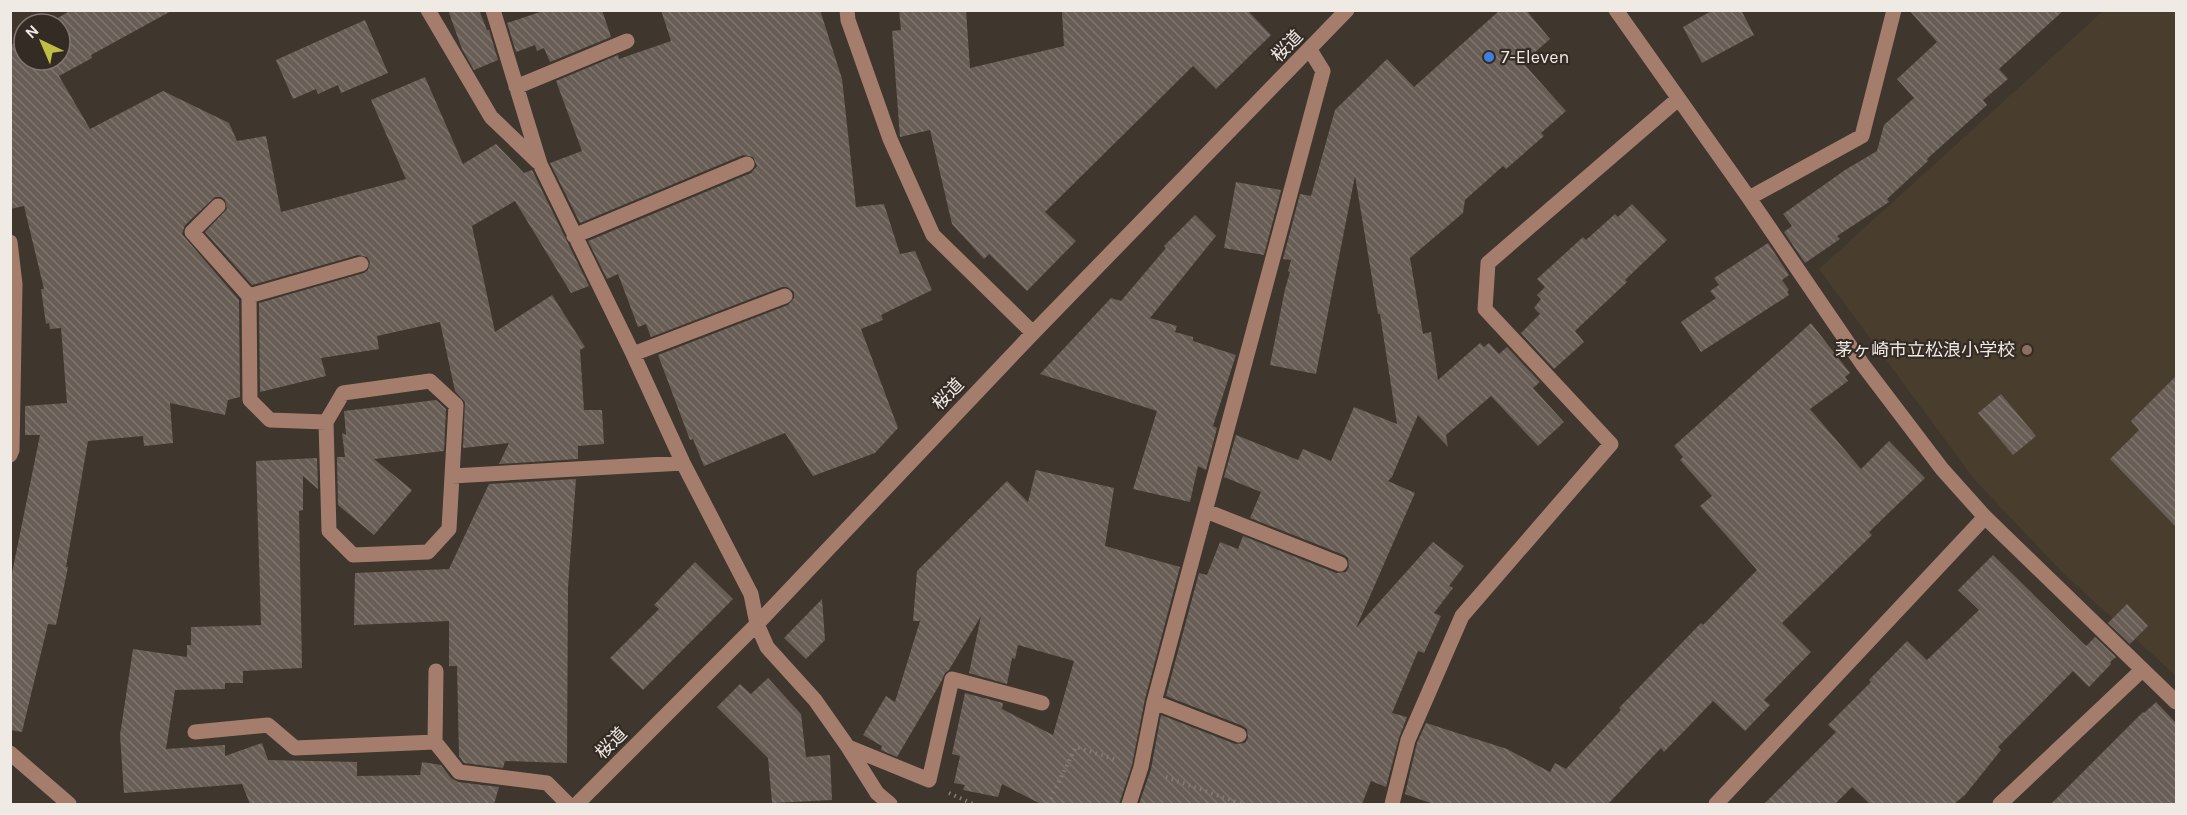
<svg xmlns="http://www.w3.org/2000/svg" width="2187" height="815" font-family="Karla,'Noto Sans JP',sans-serif">
	<style>
		.education { fill: #493d2e }
		.building { fill: url(#building-back-hatch) }
		.lines { fill: none; stroke-linecap: round; stroke-linejoin: round }
		.path { stroke: #857e77; stroke-width: 4; stroke-dasharray: 1.5 4.5; stroke-linecap: butt }
		.minor { stroke: #a57d6d; stroke-width: 15 }
		.shop-dot { fill: #3f7fe0; stroke: #342b25; stroke-width: 2 }
		.education-dot { fill: #8d6e63; stroke: #342b25; stroke-width: 2 }
		.labels { text-anchor: middle; stroke-width: 4.5; stroke-linejoin: round; paint-order: stroke }
		.street-label { font-size: 18px; fill: #f0eae5; stroke: #342b25 }
		.poi-label { font-size: 18px; fill: #f0eae5; stroke: #342b25; text-anchor: start }
	</style>
	<defs>
		<pattern id="building-back-hatch" width="6" height="6" patternUnits="userSpaceOnUse" patternTransform="scale(1.5)"><rect width="6" height="6" fill="#685e56"/><path d="M-1 5l2 2M0 0l6 6M5-1l2 2" fill="none" stroke="#7e756e"/></pattern>
	</defs>
	<rect width="100%" height="100%" fill="#3f362e"/>
	<path class="education" d="M 2103,11 L 2176,11 L 2176,676 L 2063,573 L 1974,479 L 1819,269 Z"/>
	<path class="building" d="M 71,10 L 173,10 L 91,55 L 92,58 L 59,76 L 90,129 L 163,91 L 229,123 L 237,141 L 266,136 L 281,212 L 406,179 L 371,100 L 425,77 L 463,164 L 496,144 L 524,173 L 532,170 L 589,286 L 571,293 L 515,201 L 472,226 L 495,332 L 552,295 L 585,347 L 580,350 L 584,410 L 602,410 L 604,444 L 578,446 L 578,459 L 499,464 L 509,443 L 463,448 L 465,402 L 455,391 L 440,322 L 377,336 L 379,349 L 321,358 L 326,376 L 260,392 L 259,303 L 364,273 L 368,270 L 370,262 L 367,257 L 358,255 L 252,285 L 205,232 L 227,209 L 225,200 L 221,197 L 215,197 L 185,225 L 182,234 L 239,300 L 240,397 L 228,400 L 225,415 L 170,403 L 173,443 L 144,446 L 143,436 L 88,441 L 66,567 L 68,567 L 56,625 L 48,624 L 22,732 L 10,730 L 10,583 L 40,435 L 25,435 L 25,406 L 67,403 L 61,328 L 50,329 L 49,323 L 46,324 L 41,289 L 44,289 L 24,206 L 10,209 L 10,45 L 24,38 L 24,60 L 60,60 L 60,24 L 48,24 Z
		M 448,10 L 479,10 L 487,30 L 489,30 L 498,60 L 474,70 L 462,49 Z
		M 546,10 L 602,10 L 611,37 L 550,62 L 544,48 L 537,51 L 535,45 L 516,52 L 507,23 Z
		M 661,10 L 820,10 L 842,79 L 856,207 L 884,204 L 900,254 L 915,251 L 932,290 L 881,315 L 883,320 L 861,329 L 898,428 L 875,453 L 813,476 L 785,433 L 704,466 L 693,439 L 690,440 L 658,355 L 788,305 L 794,298 L 794,292 L 787,287 L 782,287 L 651,337 L 646,324 L 638,327 L 618,274 L 607,279 L 588,241 L 751,173 L 757,166 L 753,157 L 743,155 L 580,223 L 550,163 L 582,151 L 556,81 L 618,55 L 619,59 L 671,41 Z
		M 899,10 L 966,10 L 970,68 L 1064,46 L 1062,12 L 1247,10 L 1271,35 L 1216,89 L 1193,66 L 1045,212 L 1076,241 L 1027,291 L 989,254 L 984,259 L 952,224 L 930,130 L 900,137 L 892,31 L 901,30 Z
		M 1500,10 L 1526,10 L 1550,39 L 1523,63 L 1566,111 L 1541,133 L 1544,136 L 1506,169 L 1503,166 L 1465,200 L 1463,213 L 1410,258 L 1423,334 L 1431,332 L 1438,380 L 1480,343 L 1484,347 L 1489,343 L 1499,354 L 1507,347 L 1540,382 L 1533,388 L 1564,422 L 1538,446 L 1491,396 L 1446,435 L 1448,447 L 1418,415 L 1392,477 L 1388,481 L 1415,493 L 1356,628 L 1433,542 L 1464,566 L 1449,586 L 1453,588 L 1434,613 L 1441,616 L 1424,653 L 1418,651 L 1392,713 L 1407,717 L 1399,738 L 1386,787 L 1371,781 L 1362,804 L 1139,804 L 1151,769 L 1161,715 L 1235,744 L 1245,743 L 1248,738 L 1247,729 L 1243,726 L 1166,696 L 1199,573 L 1207,575 L 1220,542 L 1238,549 L 1243,536 L 1336,573 L 1346,572 L 1349,567 L 1348,558 L 1344,555 L 1250,518 L 1261,492 L 1224,477 L 1236,435 L 1298,460 L 1303,449 L 1331,461 L 1354,407 L 1397,424 L 1380,314 L 1378,314 L 1355,176 L 1316,374 L 1270,365 L 1285,289 L 1290,272 L 1288,271 L 1291,260 L 1283,259 L 1300,194 L 1311,196 L 1335,110 L 1387,59 L 1414,87 Z
		M 1713,10 L 1741,10 L 1754,35 L 1702,63 L 1683,27 Z
		M 1909,10 L 2064,10 L 1999,69 L 2008,79 L 1983,100 L 1987,105 L 1927,159 L 1928,161 L 1887,199 L 1889,202 L 1837,236 L 1840,239 L 1805,263 L 1784,232 L 1792,226 L 1783,214 L 1845,170 L 1877,151 L 1884,125 L 1914,98 L 1897,79 L 1937,42 Z
		M 365,20 L 388,73 L 341,93 L 338,85 L 318,94 L 316,89 L 293,99 L 276,60 Z
		M 1236,182 L 1281,190 L 1264,255 L 1224,248 Z
		M 1632,204 L 1667,240 L 1625,280 L 1627,282 L 1575,331 L 1584,342 L 1554,369 L 1521,333 L 1540,314 L 1534,308 L 1541,299 L 1537,295 L 1545,287 L 1537,279 L 1583,237 L 1586,240 L 1615,214 L 1618,217 Z
		M 1195,215 L 1216,236 L 1150,318 L 1177,326 L 1175,332 L 1193,337 L 1193,341 L 1236,355 L 1213,426 L 1217,428 L 1206,470 L 1198,466 L 1190,502 L 1133,489 L 1157,411 L 1040,374 L 1111,298 L 1121,301 L 1166,248 L 1164,246 Z
		M 1768,243 L 1789,275 L 1782,280 L 1789,290 L 1787,292 L 1789,295 L 1701,352 L 1681,322 L 1716,298 L 1710,291 L 1719,285 L 1714,278 Z
		M 1811,323 L 1850,373 L 1845,377 L 1848,381 L 1810,409 L 1861,469 L 1889,441 L 1925,478 L 1869,532 L 1872,535 L 1782,623 L 1811,652 L 1764,700 L 1770,705 L 1745,731 L 1713,701 L 1664,752 L 1661,748 L 1608,804 L 1433,804 L 1405,794 L 1417,743 L 1426,723 L 1507,749 L 1550,772 L 1555,763 L 1566,769 L 1621,710 L 1619,708 L 1701,623 L 1703,625 L 1757,570 L 1700,506 L 1712,496 L 1680,460 L 1683,457 L 1674,446 Z
		M 2176,376 L 2176,527 L 2110,459 L 2139,430 L 2131,421 Z
		M 2001,394 L 2036,436 L 2013,455 L 1978,413 Z
		M 436,400 L 446,409 L 444,451 L 374,459 L 412,490 L 374,535 L 338,505 L 337,457 L 345,457 L 342,433 L 346,435 L 344,411 Z
		M 317,458 L 318,489 L 303,476 L 303,510 L 299,511 L 302,668 L 243,671 L 243,683 L 225,683 L 225,689 L 175,690 L 166,749 L 225,745 L 225,756 L 262,743 L 268,760 L 357,762 L 357,776 L 420,775 L 422,762 L 441,765 L 451,778 L 458,782 L 499,787 L 494,804 L 250,804 L 242,784 L 124,793 L 120,735 L 133,649 L 187,657 L 187,645 L 191,645 L 191,627 L 261,625 L 256,461 Z
		M 1036,470 L 1114,488 L 1105,546 L 1180,567 L 1145,699 L 1132,765 L 1119,804 L 1041,804 L 1002,784 L 998,797 L 963,790 L 965,785 L 954,783 L 960,756 L 952,754 L 965,693 L 1003,703 L 1002,709 L 1053,735 L 1074,661 L 1018,645 L 1015,659 L 1012,658 L 1007,684 L 969,673 L 981,616 L 949,670 L 945,673 L 941,682 L 897,757 L 881,750 L 882,746 L 863,735 L 886,696 L 895,702 L 920,621 L 913,621 L 917,571 L 1007,481 L 1028,502 Z
		M 576,479 L 568,588 L 567,763 L 505,761 L 503,768 L 464,763 L 459,756 L 457,666 L 449,666 L 449,621 L 354,625 L 355,573 L 449,569 L 489,484 Z
		M 1993,555 L 2086,646 L 2095,637 L 2116,657 L 2110,662 L 2111,664 L 2089,687 L 2073,671 L 1998,747 L 2001,750 L 1965,795 L 1954,804 L 1870,804 L 1852,787 L 1835,804 L 1764,804 L 1836,732 L 1828,725 L 1871,682 L 1869,680 L 1907,641 L 1927,660 L 1979,610 L 1958,590 Z
		M 695,562 L 733,599 L 643,690 L 610,658 L 659,609 L 654,605 Z
		M 822,599 L 825,640 L 806,659 L 784,638 Z
		M 2127,604 L 2148,626 L 2130,644 L 2108,623 Z
		M 768,678 L 801,714 L 806,757 L 830,755 L 832,800 L 772,803 L 768,758 L 717,707 L 740,684 L 751,694 Z
		M 2156,702 L 2176,723 L 2176,804 L 2051,804 L 2143,712 L 2144,713 Z"/>
	<g class="lines">
		<path class="path" d="M 1166,777 L 1242,804
			M 949,793 L 973,804
			M 1048,804 L 1076,747 L 1117,760"/>
		<path class="minor" d="M 428,10 L 491,117 L 538,162
			M 493,10 L 540,164 L 633,354 L 683,463 L 751,594 L 757,624 L 767,647 L 815,700 L 848,747 L 877,793 L 890,804
			M 847,10 L 848,20 L 890,139 L 933,235 L 1033,333
			M 1616,10 L 1749,198 L 1863,365 L 1942,469 L 1985,517 L 2176,702
			M 516,87 L 627,41
			M 1749,198 L 1862,136 L 1894,10
			M 218,206 L 192,232 L 249,296 L 250,400 L 270,420 L 326,422
			M 574,236 L 747,164
			M 10,242 L 15,284 L 12,450 L 10,455
			M 249,296 L 361,264
			M 633,354 L 785,296
			M 452,476 L 456,405 L 430,381 L 343,393 L 326,422 L 329,531 L 353,555 L 428,552 L 449,529 L 452,476 L 683,463
			M 1206,511 L 1340,564
			M 436,671 L 435,742 L 459,772 L 547,783 L 568,804
			M 1154,702 L 1239,735
			M 195,732 L 268,725 L 295,748 L 435,742
			M 848,747 L 929,780 L 952,679 L 1042,703
			M 10,753 L 69,804
			M 577,804 L 757,624 L 1033,333 L 1347,10
			M 1129,804 L 1141,767 L 1154,702 L 1323,71 L 1310,50
			M 1392,804 L 1408,740 L 1462,616 L 1611,444 L 1485,309 L 1488,263 L 1678,99
			M 1716,804 L 1985,517
			M 2000,804 L 2142,670"/>
	</g>
	<circle class="shop-dot" cx="1489" cy="57" r="6"/>
	<circle class="education-dot" cx="2027" cy="350" r="6"/>
	<g class="labels">
		<g class="street-label">
			<text transform="translate(1287 46) rotate(-46)" y="6">桜道</text>
			<text transform="translate(948 394) rotate(-46)" y="6">桜道</text>
			<text transform="translate(611 743) rotate(-45)" y="6">桜道</text>
		</g>
		<g class="poi-label">
			<text x="1501" y="63">7-Eleven</text>
			<text x="2015" y="356" text-anchor="end">茅ヶ崎市立松浪小学校</text>
		</g>
	</g>
	<rect width="2187" height="815" fill="none" stroke="#f0eae5" stroke-width="24"/>
	<g transform="translate(42 42) rotate(316)"><circle r="28" fill="#342b25" stroke="#7f7772" stroke-width="1.5"/>
	<path d="M0-4.5L10 22L0 15L-10 22Z" fill="#bebf42"/>
	<text y="-9" font-size="16" font-weight="bold" text-anchor="middle" fill="#f0eae5">N</text>
	</g>
</svg>
